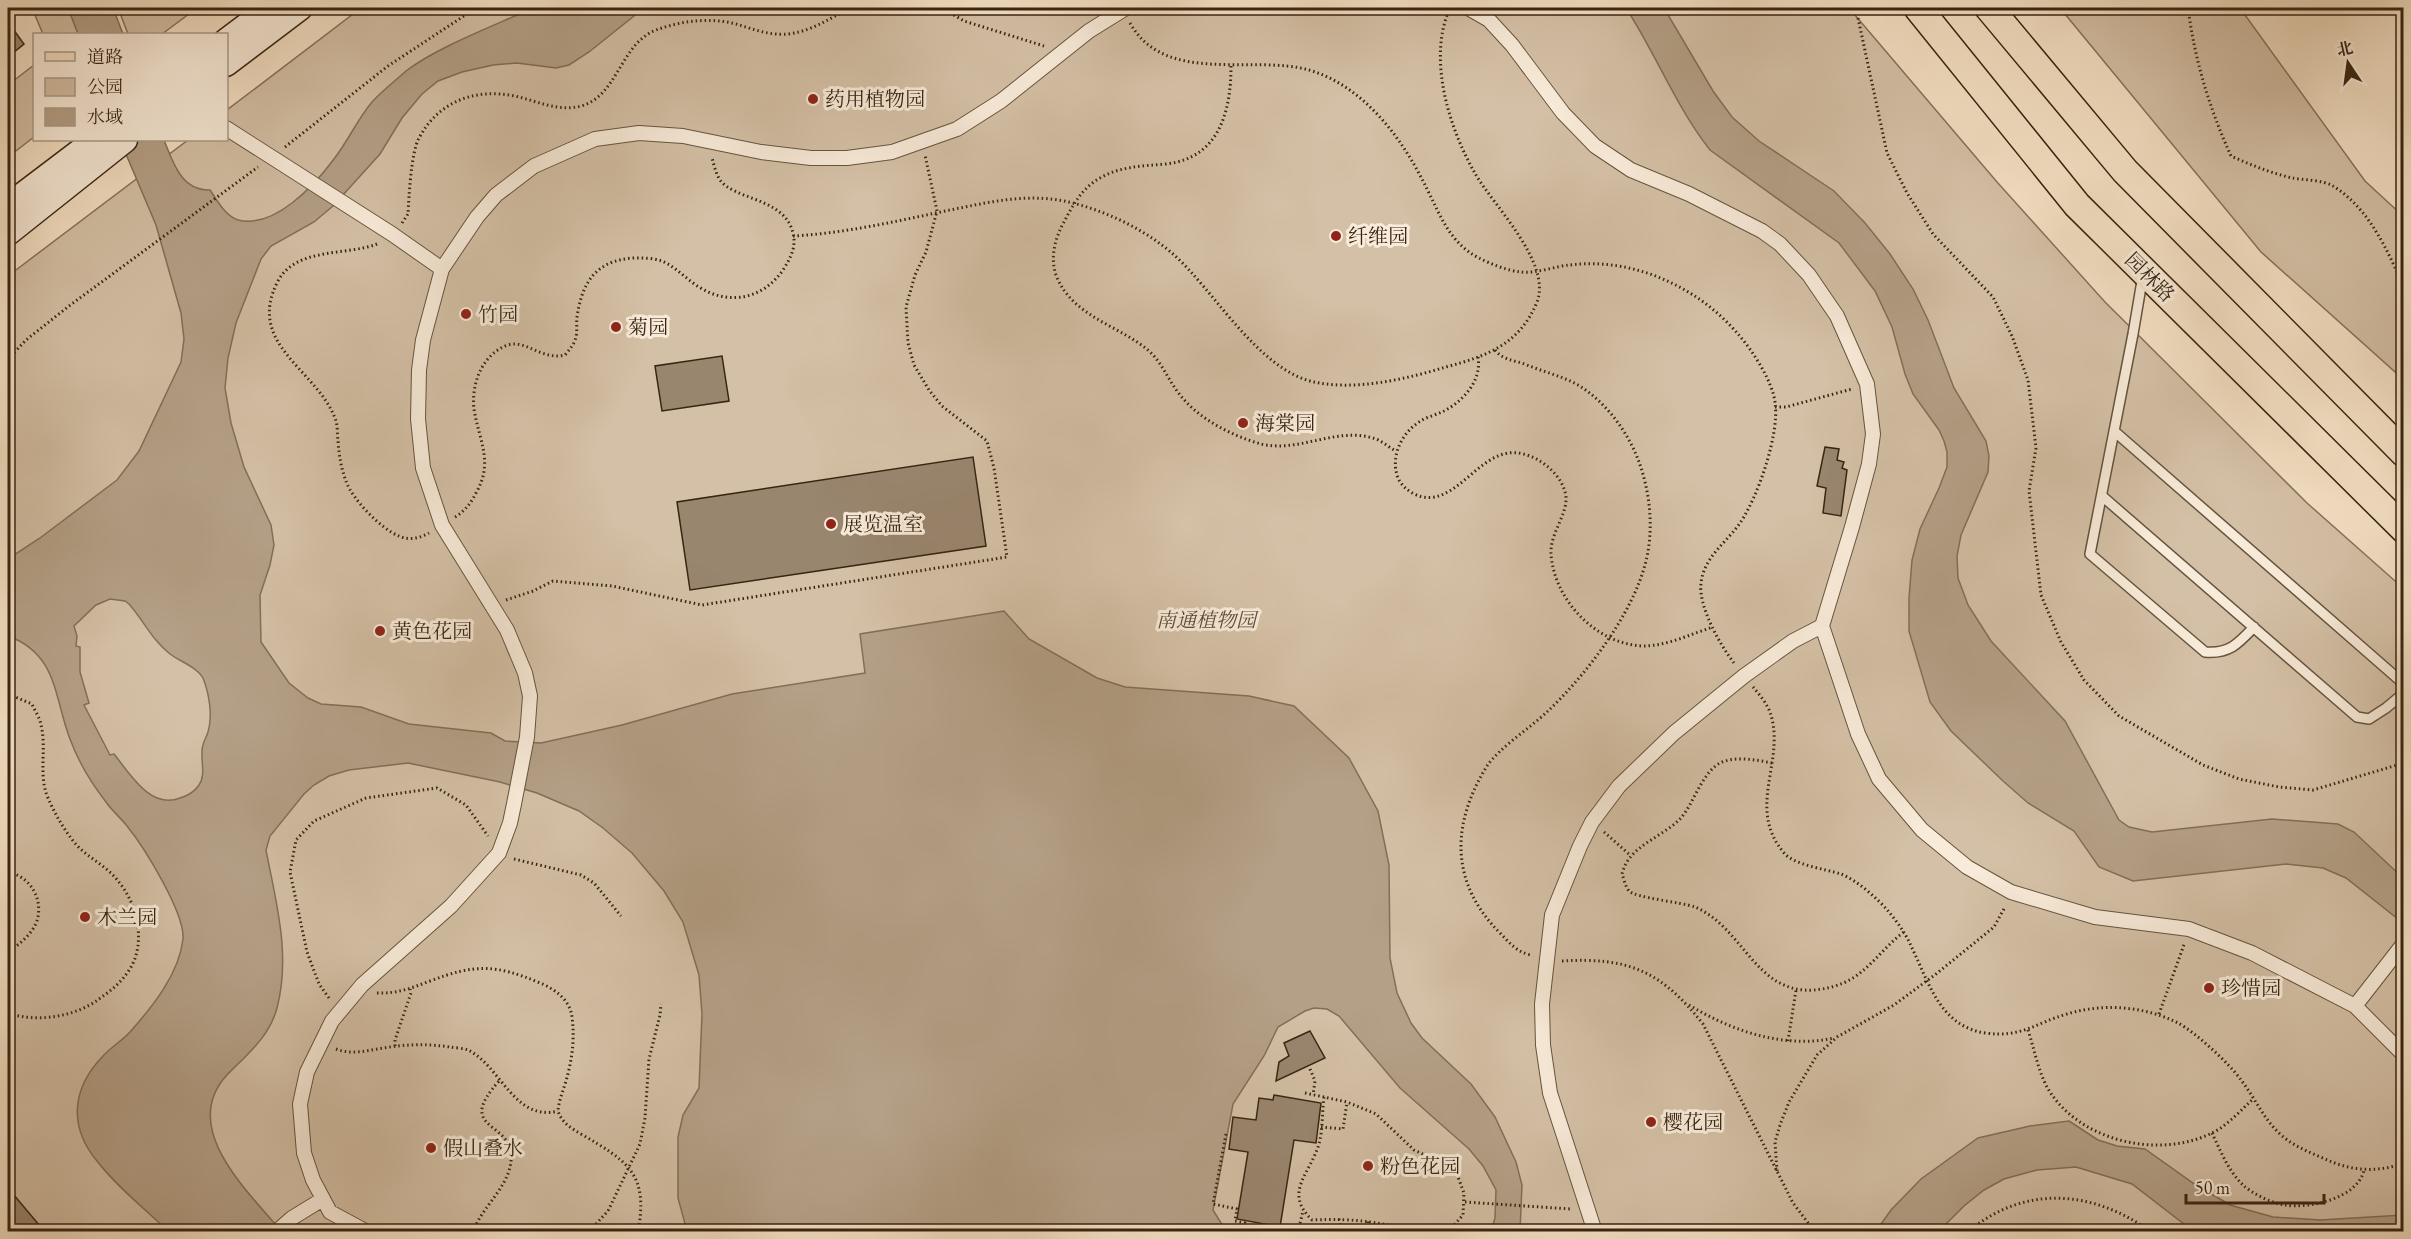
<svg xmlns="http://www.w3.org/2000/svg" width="2411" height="1239" font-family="'EB Garamond','Noto Serif SC',serif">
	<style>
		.green { fill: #d4c0a6; stroke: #86725c; stroke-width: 1.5 }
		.water { fill: #b4a087; stroke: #826f58; stroke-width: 1.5; fill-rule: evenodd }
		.building { fill: #99866f; stroke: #372512; stroke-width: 1.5 }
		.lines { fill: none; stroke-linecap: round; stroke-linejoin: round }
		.service-casing { stroke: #66543e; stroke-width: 12 }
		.pedestrian-casing { stroke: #66543e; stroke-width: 16 }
		.secondary-casing { stroke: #372512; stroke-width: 27 }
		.primary-casing { stroke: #372512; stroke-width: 30 }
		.path { stroke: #372512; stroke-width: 3; stroke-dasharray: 1.5 3; stroke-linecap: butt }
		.service { stroke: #f8ebd9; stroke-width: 9 }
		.pedestrian { stroke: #f8ebd9; stroke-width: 14 }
		.secondary { stroke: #f8ebd9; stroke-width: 24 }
		.primary { stroke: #f4e0c4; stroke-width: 27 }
		.poi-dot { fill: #8f2418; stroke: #f8ebd9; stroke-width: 2 }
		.labels { text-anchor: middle; stroke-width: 6; stroke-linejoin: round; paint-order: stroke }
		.poi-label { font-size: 20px; fill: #372512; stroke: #f8ebd9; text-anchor: start }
		.street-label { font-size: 20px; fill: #372512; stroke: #f8ebd9 }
		.park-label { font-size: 20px; font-style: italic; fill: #5e4c37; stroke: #f8ebd9 }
	</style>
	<rect width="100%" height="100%" fill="#f4e0c4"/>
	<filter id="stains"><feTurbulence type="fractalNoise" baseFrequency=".00333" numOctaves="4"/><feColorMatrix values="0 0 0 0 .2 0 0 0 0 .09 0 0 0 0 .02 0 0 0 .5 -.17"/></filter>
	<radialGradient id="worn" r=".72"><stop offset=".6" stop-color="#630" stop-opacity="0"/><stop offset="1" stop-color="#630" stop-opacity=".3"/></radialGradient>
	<path class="green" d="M 32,8 L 70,8 L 81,34 L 43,34 Z
		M 118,8 L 197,8 L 162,34 L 128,34 Z
		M 361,8 L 1849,8 L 1997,182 L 2105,302 L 2307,503 L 2403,588 L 2403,1231 L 8,1232 L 8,276 L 188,140 L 226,140 L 227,110 Z
		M 2060,8 L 2240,8 L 2365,181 L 2403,216 L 2403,379 L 2261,252 Z
		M 34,65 L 34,137 L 8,157 L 8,85 Z"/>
	<path class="water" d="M 68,8 L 113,8 L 123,34 L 78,34 Z
		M 533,8 L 644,8 L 589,52 L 569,65 L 556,68 L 517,63 L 493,65 L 462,72 L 438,81 L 422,94 L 402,118 L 380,154 L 333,206 L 314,222 L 271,246 L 261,259 L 236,323 L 228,358 L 225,388 L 231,423 L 244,467 L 271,525 L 274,545 L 270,565 L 260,595 L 261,642 L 289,683 L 308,698 L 321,704 L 361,707 L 409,724 L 491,733 L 505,741 L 541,743 L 622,725 L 732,694 L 865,673 L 860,634 L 1004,611 L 1029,639 L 1097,678 L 1125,687 L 1249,696 L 1294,706 L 1349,758 L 1378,811 L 1389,865 L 1390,958 L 1397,993 L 1411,1023 L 1422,1038 L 1471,1084 L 1495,1117 L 1516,1162 L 1522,1185 L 1520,1231 L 1491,1231 L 1495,1218 L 1496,1190 L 1483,1166 L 1469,1149 L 1400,1088 L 1339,1016 L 1327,1009 L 1314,1008 L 1305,1011 L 1278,1027 L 1264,1056 L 1233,1104 L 1213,1210 L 1226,1231 L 687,1231 L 678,1198 L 678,1137 L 683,1115 L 699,1088 L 702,1014 L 699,975 L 683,922 L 664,891 L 632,853 L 603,828 L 579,811 L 537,793 L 500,782 L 408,763 L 349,770 L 329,776 L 314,785 L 304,794 L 270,836 L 266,850 C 276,902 291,955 277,1008 C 269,1038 246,1055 226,1076 C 179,1129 249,1192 281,1231 L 168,1231 C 145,1209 117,1187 97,1161 C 68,1126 72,1088 103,1056 C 111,1047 122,1041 130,1032 C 153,1006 179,974 183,939 C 185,913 144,847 127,826 C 121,818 112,811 106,802 C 92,784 78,761 70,739 C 54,698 58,654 8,636 L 8,559 L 40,538 L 117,480 L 139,451 L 181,362 L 184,339 L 181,313 L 156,225 L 120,140 L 164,140 C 173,162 181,191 210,190 C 217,200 225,216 238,220 C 274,229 314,186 334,159 C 348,141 357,120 372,102 C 382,91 395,81 406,71 C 437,47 496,25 533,8 ZM 110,599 L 125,601 L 129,604 C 144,621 152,640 170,654 C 179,661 197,667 203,678 C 209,693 213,716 208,732 C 207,736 204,740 203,745 C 199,756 207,774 199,785 C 195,791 187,796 180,798 C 151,810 130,774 114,754 L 110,755 L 84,705 L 89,703 L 80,672 L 80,647 L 76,646 L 77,636 L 74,626 L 96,605 Z
		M 1626,8 L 1664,8 L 1713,91 L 1732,117 L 1759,141 L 1834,191 L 1865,223 L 1890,254 L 1913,289 L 1928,320 L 1954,388 L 1986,441 L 1989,456 L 1988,472 L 1961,535 L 1957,556 L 1958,578 L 1968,605 L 1991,641 L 2065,721 L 2119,820 L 2129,827 L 2152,832 L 2272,819 L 2338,824 L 2354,832 L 2403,878 L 2403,923 L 2346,878 L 2323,868 L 2286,864 L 2133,881 L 2099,867 L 2074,831 L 2028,803 L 2003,781 L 1951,731 L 1930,702 L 1909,631 L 1909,598 L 1912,560 L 1920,529 L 1939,488 L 1947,467 L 1947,452 L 1944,441 L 1939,430 L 1913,394 L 1905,374 L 1892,327 L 1875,291 L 1839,243 L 1710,150 C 1676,107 1656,54 1626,8 Z
		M 2069,1121 L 2098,1140 L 2117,1146 L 2145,1149 L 2193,1183 L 2230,1205 L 2273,1217 L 2320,1220 L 2403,1215 L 2403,1231 L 2193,1231 L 2132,1184 L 2076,1167 L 2037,1170 L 2004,1179 L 1984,1190 L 1964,1206 L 1939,1231 L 1876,1231 L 1891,1210 L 1921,1179 L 1978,1138 L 2030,1126 Z"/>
	<path class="building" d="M 8,22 L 24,44 L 8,57 Z
		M 722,356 L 729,401 L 662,411 L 655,366 Z
		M 1825,447 L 1839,449 L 1837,460 L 1844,462 L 1842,468 L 1847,470 L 1841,516 L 1823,513 L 1826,488 L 1817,486 Z
		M 973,457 L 986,546 L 690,590 L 677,502 Z
		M 1310,1031 L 1325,1058 L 1276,1081 L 1279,1062 L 1289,1056 L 1284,1043 Z
		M 1274,1095 L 1321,1103 L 1316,1143 L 1294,1140 L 1280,1227 L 1237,1219 L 1248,1152 L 1229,1149 L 1233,1117 L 1256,1120 L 1259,1098 L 1273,1100 Z
		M 8,1188 L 45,1232 L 8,1232 Z"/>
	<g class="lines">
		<g class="service-casing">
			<path id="service" d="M 2143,275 L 2133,334 L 2090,554 L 2205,652 C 2229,654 2238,644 2254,627
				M 2114,431 L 2404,684
				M 2102,496 L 2357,717 L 2369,719 L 2386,708 L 2404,693"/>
		</g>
		<g class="pedestrian-casing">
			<path id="pedestrian" d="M 1468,8 L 1489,20 L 1512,45 L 1563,113 L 1595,146 L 1631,170 L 1689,194 L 1762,231 L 1780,244 L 1809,275 L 1837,316 L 1867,384 L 1873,434 L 1869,464 L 1852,527 L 1822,626 L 1858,734 L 1879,779 L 1922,830 L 1967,867 L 2011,892 L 2095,917 L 2189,929 L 2252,953 L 2355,1006 L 2404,1055
				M 226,128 L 392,234 L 442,269
				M 2355,1006 L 2404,943
				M 276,1232 L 292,1218 L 323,1199
				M 367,1232 L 330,1212 L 313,1180 L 304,1153 L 300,1104 L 307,1072 L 332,1021 L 362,985 L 451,906 L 499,853 L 510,823 L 514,804 L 527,737 L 530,696 L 525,673 L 507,630 L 442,525 L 423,468 L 418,419 L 419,370 L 423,340 L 442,269 L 477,217 L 496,195 L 534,166 L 595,139 L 639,133 L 683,136 L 761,152 L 811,158 L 847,158 L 892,152 L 957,129 L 1001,101 L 1089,31 L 1126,8
				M 1595,1232 L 1550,1093 L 1543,1045 L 1542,1004 L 1552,915 L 1580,846 L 1592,822 L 1619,786 L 1674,733 L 1744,676 L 1793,641 L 1822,626"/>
		</g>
		<g class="secondary-casing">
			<path id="secondary" d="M 226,41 L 270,8
				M 226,64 L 300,8
				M 8,206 L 95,140
				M 8,233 L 125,140"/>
		</g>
		<g class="primary-casing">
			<path id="primary" d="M 1918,8 L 2077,205 L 2404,529
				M 1989,8 L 2125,171 L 2404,453"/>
		</g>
		<path class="path" d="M 942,8 L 964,21 L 1044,46
			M 2188,8 C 2195,61 2209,107 2231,156 C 2251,165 2271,173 2292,178 C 2304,180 2323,180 2333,186 C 2369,208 2388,251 2404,288
			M 1858,18 L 1887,153 L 1907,193 L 1933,234 L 1993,297 L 2012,336 L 2028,380 L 2036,448 L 2029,491 L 2041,595 L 2061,642 L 2084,680 L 2119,716 L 2203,765 L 2239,779 L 2279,787 L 2313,790 L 2404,763
			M 1130,23 C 1165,86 1253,54 1309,70 C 1364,86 1403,139 1427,189 C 1441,217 1450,243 1479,258 C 1491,264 1508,271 1521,272 C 1536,274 1555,266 1570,265 C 1633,257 1698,287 1738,334 C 1752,350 1772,380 1775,402 C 1780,433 1758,497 1740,523 C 1726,543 1704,557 1701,583 C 1698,606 1720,645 1734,663
			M 1231,66 C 1231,112 1219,158 1166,164 C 1143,166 1121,166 1100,178 C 1082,188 1073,205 1064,222 C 1055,238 1050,257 1056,275 C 1072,317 1119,325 1149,351 C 1161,362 1166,375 1175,388 C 1193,416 1229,435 1261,444 C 1299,453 1335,427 1373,438 C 1381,440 1388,447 1396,451
			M 285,147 L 388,66 L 476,8
			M 402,223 L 408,214 C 409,196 411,153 419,138 C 439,101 475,88 515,96 C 537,101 558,112 581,106 C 618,96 620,44 656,30 C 681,21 709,17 736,24 C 753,29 770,36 789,34 C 815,30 829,18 851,8
			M 793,236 C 850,233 905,219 960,208 C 994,201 1028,194 1064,201 C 1102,209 1143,228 1173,254 C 1214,290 1258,370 1314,382 C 1356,391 1406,379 1446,367 C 1487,356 1520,344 1537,302 C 1552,263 1494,206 1476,175 C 1449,129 1427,58 1450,8
			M 377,244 C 346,256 296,247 278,281 C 245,344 316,369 335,418 C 338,425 337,434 338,441 C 339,455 341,468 346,481 C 352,499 381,529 399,536 C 409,541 420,538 429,533
			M 1495,350 C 1504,361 1515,360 1527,365 C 1544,372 1562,376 1578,385 C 1606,402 1628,432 1639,462 C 1650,492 1654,529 1646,561 C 1633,614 1586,675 1547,712 C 1530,728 1499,748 1487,766 C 1451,824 1450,882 1499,932 C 1509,942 1516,952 1531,955
			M 1478,357 C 1482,381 1463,401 1444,411 C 1436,415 1426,417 1419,422 C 1401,434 1390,457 1398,478 C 1401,485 1407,490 1414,494 C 1456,514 1480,442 1523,454 C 1542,458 1564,477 1566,497 C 1567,516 1550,533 1551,554 C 1554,599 1595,644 1643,646 C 1667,646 1691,634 1713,627
			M 8,359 L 26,340 L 69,306 L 258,167
			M 1775,407 L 1786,407 L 1852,389
			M 455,517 C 465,511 471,503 476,493 C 494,462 479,441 474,409 C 471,384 482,354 508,345 C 525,339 543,361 565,355 C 569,350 573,346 575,340 C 578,333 576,325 577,317 C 580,296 587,274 608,264 C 622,257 646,256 662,261 C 676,267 686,279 699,287 C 729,306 763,299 783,270 C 792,256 798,243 791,227 C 779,198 734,199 720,180 C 716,174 714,165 712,158
			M 506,600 L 533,591 L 553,581 L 612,586 L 702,605 L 1007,557 L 994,468 L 987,441 L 942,406 L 929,390 L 914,365 L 908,343 L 906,307 L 915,275 L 926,252 L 937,211 L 925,155
			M 1753,687 C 1760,695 1768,705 1771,715 C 1785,763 1746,808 1784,853 C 1794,865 1825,869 1841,874 C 1858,881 1877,898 1889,912 C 1898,923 1906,934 1912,948 C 1929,983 1940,1026 1985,1033 C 2022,1038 2035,1023 2067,1014 C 2103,1003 2144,1006 2178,1023 C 2195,1032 2230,1064 2241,1080 C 2255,1098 2263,1118 2280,1134 C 2293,1146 2309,1152 2325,1159 C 2351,1171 2377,1173 2404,1163
			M 8,694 L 32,704 C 35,711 40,718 41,725 C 47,749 38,775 48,798 C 55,814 63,828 74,842 C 86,857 106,865 118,881 C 137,903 146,941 131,967 C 123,981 112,990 99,999 C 75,1017 36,1023 8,1013
			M 1772,763 C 1756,760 1738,756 1722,762 C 1703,770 1694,803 1681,818 C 1662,838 1629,845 1622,874 C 1624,879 1625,886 1629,891 C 1636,898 1681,902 1695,907 C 1744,928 1755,994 1814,990 C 1827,989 1842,985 1853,978 C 1873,965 1886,945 1904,932
			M 1604,832 L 1630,855
			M 514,859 L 581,875 L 594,883 L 621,916
			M 8,872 C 28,876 42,895 38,917 C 35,932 20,944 8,952
			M 1562,961 C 1629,957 1661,971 1703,1024 L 1793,1203 L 1815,1232
			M 377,993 C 396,994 412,988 430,981 C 475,964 495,964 540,983 C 555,989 570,1000 572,1017 C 575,1039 572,1060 566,1081 C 563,1091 559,1100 558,1111 C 562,1123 571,1128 581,1134 C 627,1161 649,1173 638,1232
			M 329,998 L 319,984 L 307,952 L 290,872 L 296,840 L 314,821 L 366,798 L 437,788 L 466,805 L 488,836
			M 1689,1005 C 1732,1031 1784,1049 1834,1038
			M 2159,1014 L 2185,942
			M 2028,1030 C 2035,1051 2039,1077 2052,1095 C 2086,1143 2162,1159 2214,1132 C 2229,1124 2241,1110 2253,1099
			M 1788,1041 L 1796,990
			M 395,1046 L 395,1040 L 411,993 L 410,989
			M 336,1049 C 354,1056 372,1049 390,1047 C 410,1044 429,1044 450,1047 C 455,1048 463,1048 468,1050 C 501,1066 514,1122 558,1111
			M 1310,1069 L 1315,1081 L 1313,1095
			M 1305,1093 L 1347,1102 L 1376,1114 L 1414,1150 L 1444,1164 L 1458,1177 L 1464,1193 L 1463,1215 L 1455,1224 L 1439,1232
			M 1324,1097 C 1322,1112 1323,1129 1319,1144 C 1310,1174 1283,1192 1312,1220 C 1355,1218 1378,1222 1419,1232
			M 1321,1127 L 1343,1129 L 1347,1102
			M 2212,1133 C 2220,1150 2229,1172 2243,1185 C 2253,1194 2271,1203 2285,1205 C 2310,1209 2358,1198 2364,1170
			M 1226,1134 L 1213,1204 L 1237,1209 L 1235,1221 L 1245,1223 L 1244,1231 L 1248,1232
			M 1777,1171 L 1775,1142 L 1780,1125 L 1789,1102 L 1817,1055 L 1837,1037 L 1894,1005 L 1936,974 L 1994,927 L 2005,907
			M 1465,1202 L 1571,1209
			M 1339,1219 L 1342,1232
			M 473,1232 C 482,1205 514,1184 511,1153 C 507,1121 456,1129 499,1081
			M 585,1232 L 596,1224 L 608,1211 L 640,1144 L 645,1118 L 649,1059 L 660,1015 L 661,1004
			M 1280,1232 L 1283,1232
			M 1298,1232 L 1303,1211
			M 1368,1232 L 1368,1220
			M 1968,1232 C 2024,1184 2094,1190 2151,1232"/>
		<use href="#service" class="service"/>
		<use href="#pedestrian" class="pedestrian"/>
		<use href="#secondary" class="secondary"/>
		<use href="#primary" class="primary"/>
	</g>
	<g class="poi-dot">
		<circle cx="813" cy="99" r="6"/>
		<circle cx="1336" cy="236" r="6"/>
		<circle cx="466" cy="314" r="6"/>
		<circle cx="616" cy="327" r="6"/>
		<circle cx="1243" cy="423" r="6"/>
		<circle cx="831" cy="524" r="6"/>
		<circle cx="380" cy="631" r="6"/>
		<circle cx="85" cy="917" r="6"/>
		<circle cx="2209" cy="988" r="6"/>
		<circle cx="1651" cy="1122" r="6"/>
		<circle cx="431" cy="1148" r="6"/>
		<circle cx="1368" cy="1166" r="6"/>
	</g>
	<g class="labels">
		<g class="poi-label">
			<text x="825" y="106">药用植物园</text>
			<text x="1348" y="243">纤维园</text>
			<text x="478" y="321">竹园</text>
			<text x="628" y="334">菊园</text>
			<text x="1255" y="430">海棠园</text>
			<text x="843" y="531">展览温室</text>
			<text x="392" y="638">黄色花园</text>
			<text x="97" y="924">木兰园</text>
			<text x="2221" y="995">珍惜园</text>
			<text x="1663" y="1129">樱花园</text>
			<text x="443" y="1155">假山叠水</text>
			<text x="1380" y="1173">粉色花园</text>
		</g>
		<g class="street-label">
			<text transform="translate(2150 277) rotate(45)" y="7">园林路</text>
		</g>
		<g class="park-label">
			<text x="1206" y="627">南通植物园</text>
		</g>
	</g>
	<rect width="2411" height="1239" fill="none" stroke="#f4e0c4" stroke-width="30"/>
	<rect x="9" y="9" width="2393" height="1221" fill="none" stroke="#372512" stroke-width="3"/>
	<rect x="15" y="15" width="2381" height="1209" fill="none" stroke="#372512" stroke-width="1.5"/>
	<rect x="33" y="33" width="195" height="108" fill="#f8ebd9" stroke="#ab9c89" stroke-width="1.5"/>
	<rect x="45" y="52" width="30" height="9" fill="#f4e0c4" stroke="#ab9c89" stroke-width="1.5"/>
	<text x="87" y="63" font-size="18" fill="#372512">道路</text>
	<rect x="45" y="78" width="30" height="18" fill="#d4c0a6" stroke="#ab9c89" stroke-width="1.5"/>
	<text x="87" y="93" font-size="18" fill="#372512">公园</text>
	<rect x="45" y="108" width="30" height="18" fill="#b4a087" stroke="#ab9c89" stroke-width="1.5"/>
	<text x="87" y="123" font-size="18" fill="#372512">水域</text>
	<g transform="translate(2348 63) rotate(347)" stroke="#f8ebd9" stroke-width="4.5" paint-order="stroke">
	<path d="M0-4.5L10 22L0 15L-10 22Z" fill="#372512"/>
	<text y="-9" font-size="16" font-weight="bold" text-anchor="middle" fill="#372512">北</text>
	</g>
	<path d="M2186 1194v9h138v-9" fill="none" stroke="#372512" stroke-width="3"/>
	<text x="2195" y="1194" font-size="18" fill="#372512" stroke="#f8ebd9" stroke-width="4.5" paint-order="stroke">50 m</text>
	<rect width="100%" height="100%" filter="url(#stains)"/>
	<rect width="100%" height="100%" fill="url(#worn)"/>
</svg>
